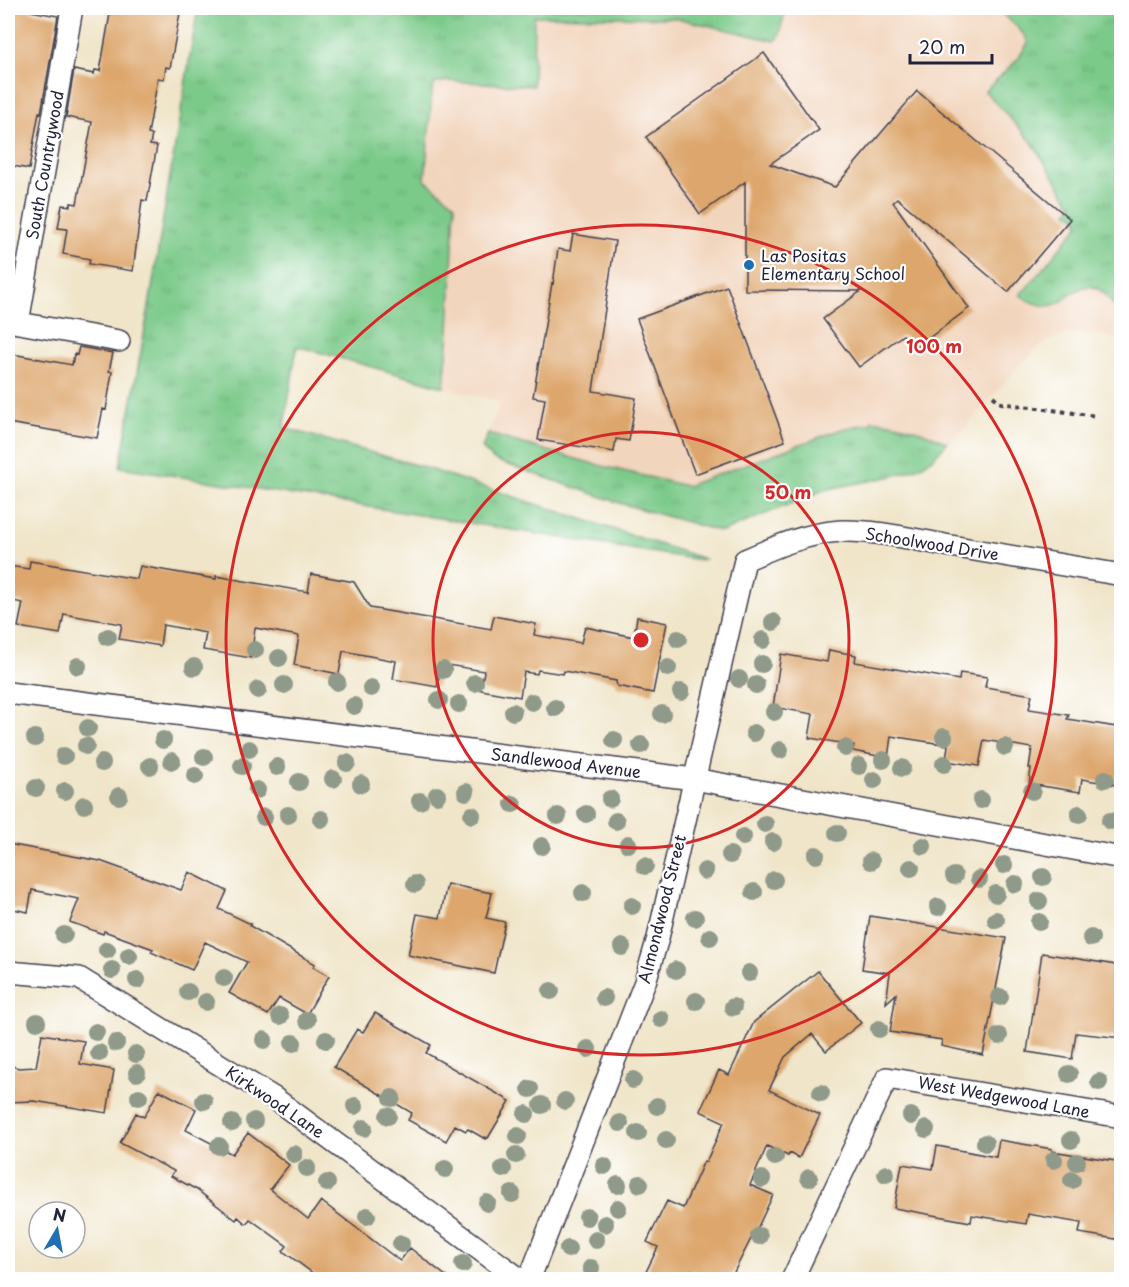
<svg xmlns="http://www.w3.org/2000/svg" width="1129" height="1287" font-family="'Playpen Sans',sans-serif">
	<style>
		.built { fill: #f2d5bd }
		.grass { fill: url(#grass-tufts); stroke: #4f7662; stroke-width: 1.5 }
		.building { fill: #dda66c }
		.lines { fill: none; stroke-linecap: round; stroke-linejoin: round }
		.street-casing { stroke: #413f50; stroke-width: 24 }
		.path { stroke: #413f50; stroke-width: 4; stroke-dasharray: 4.5 4.5; stroke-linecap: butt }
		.street { stroke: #fff; stroke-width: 21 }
		.tree { fill: #909a8a }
		.ring { fill: none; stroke: #d62828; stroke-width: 3 }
		.poi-dot { fill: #1f6fb2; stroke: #fff; stroke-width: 2 }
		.labels { text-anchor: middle; stroke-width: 4.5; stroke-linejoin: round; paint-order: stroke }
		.street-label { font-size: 16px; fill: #22223b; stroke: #fff }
		.poi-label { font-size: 16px; fill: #22223b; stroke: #fff; text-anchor: start }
		.centre { fill: #d62828; stroke: #fff; stroke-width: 3 }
		.ring-label { font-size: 18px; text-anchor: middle; font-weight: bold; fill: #d62828; stroke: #fff; stroke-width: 4.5; stroke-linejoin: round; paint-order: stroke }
	</style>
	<defs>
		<pattern id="grass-tufts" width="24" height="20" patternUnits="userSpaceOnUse" patternTransform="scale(1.5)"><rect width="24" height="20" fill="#7cca8a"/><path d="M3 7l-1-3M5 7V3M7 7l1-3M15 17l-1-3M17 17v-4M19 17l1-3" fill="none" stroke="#6bad78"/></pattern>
	</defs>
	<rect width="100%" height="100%" fill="#fff"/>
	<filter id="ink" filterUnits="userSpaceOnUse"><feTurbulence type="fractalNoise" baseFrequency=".0167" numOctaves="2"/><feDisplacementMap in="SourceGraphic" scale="12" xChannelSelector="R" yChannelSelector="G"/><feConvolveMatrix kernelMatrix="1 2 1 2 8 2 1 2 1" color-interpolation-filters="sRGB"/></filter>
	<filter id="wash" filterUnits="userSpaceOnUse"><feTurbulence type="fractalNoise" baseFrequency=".008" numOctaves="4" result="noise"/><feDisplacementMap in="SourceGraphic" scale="24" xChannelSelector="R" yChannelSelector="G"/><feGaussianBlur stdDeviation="1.35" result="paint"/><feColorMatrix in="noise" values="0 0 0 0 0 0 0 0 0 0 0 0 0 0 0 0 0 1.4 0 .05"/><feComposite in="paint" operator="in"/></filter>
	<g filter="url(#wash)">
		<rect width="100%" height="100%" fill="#f0e5c9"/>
		<path class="built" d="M 779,8 L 994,8 L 1011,21 L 1026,37 L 1028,43 L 1018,59 L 986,91 L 1031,141 L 1072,205 L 1068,212 L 1077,218 L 1079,226 L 1025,290 L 1021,292 L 1027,300 L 1043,305 L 1050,306 L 1066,298 L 1082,288 L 1095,287 L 1106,296 L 1116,309 L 1121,313 L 1121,342 L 1113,338 L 1098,334 L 1084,333 L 1067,334 L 1045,342 L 1024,361 L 950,444 L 947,443 L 934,457 L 920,467 L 893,476 L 824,490 L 722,532 L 623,504 L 494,460 L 482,448 L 484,442 L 501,402 L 444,387 L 449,332 L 455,204 L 425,180 L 433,85 L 438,81 L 449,81 L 532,86 L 533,16 L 676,18 L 775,41 L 785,12 Z"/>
		<path class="grass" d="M 198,8 L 779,8 L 785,11 L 779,37 L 775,41 L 676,18 L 534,16 L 533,86 L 449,81 L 435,83 L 432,90 L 425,180 L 455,204 L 449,332 L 444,387 L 297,346 L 284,428 L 423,467 L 704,559 L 700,560 L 120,467 L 149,307 L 169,182 Z
			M 994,8 L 1121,8 L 1121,313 C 1111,306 1106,290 1094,287 C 1076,282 1064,307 1046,306 C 1038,305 1027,300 1020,295 L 1021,292 L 1025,290 L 1079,225 L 1077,218 L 1068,212 L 1072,205 L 1031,141 L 985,91 L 1018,59 L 1028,43 C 1025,31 1005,16 994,8 Z
			M 872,420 C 900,424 921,429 947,443 L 934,457 L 920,467 L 893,476 L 824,490 L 722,532 L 623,504 L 494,460 L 482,448 L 488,434 L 594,464 L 686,486 L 842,429 L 871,423 Z"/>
		<g id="blocks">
			<path class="building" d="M 8,8 L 31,8 L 30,11 L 58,16 L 41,113 L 39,112 L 29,169 L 8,165 Z
				M 111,8 L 174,8 L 173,12 L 180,13 L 170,68 L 166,67 L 164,79 L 158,78 L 148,134 L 152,135 L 150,145 L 157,146 L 147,201 L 142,200 L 133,271 L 89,264 L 90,259 L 63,254 L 67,229 L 58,228 L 62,205 L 71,206 L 71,203 L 77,204 L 92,122 L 66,117 L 74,70 L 94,74 L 95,70 L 100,71 Z
				M 764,53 L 819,130 L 770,164 L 835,187 L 917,91 L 1070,219 L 1008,292 L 897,198 L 893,202 L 969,308 L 914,349 L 903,335 L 859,367 L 823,319 L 861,291 L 745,290 L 745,182 L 700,214 L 646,137 Z
				M 573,234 L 615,241 L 593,391 L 636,398 L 629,441 L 616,439 L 614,452 L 538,440 L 545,399 L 533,397 L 552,283 L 553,284 L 558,249 L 570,251 Z
				M 727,286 L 785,441 L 695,474 L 637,319 Z
				M 79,347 L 113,353 L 109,371 L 112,372 L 106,410 L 103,409 L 97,438 L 8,423 L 8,379 L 12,354 L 72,365 L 74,354 L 77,355 Z
				M 30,561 L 137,579 L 140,566 L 216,579 L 216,576 L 308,592 L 311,574 L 354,582 L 370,608 L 491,629 L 494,616 L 536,624 L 534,635 L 581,643 L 585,627 L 634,637 L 637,617 L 667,623 L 653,693 L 617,686 L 616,681 L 564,671 L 563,674 L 538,670 L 537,674 L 524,672 L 520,697 L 481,690 L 484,671 L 442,664 L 437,687 L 393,679 L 396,661 L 343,651 L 339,674 L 294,665 L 299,636 L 255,628 L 251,658 L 203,650 L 206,633 L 163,625 L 160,646 L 119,639 L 122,624 L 64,614 L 60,634 L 18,627 L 23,603 L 8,600 L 8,566 L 29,569 Z
				M 829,650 L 856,655 L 855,662 L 959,680 L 960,673 L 987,677 L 985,687 L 1032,695 L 1029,709 L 1069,715 L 1067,719 L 1122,728 L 1122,786 L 1082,779 L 1080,792 L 1029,784 L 1031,768 L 1029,768 L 1032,748 L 984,740 L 979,766 L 946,761 L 948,745 L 891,736 L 888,758 L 853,751 L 854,745 L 809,738 L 813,714 L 773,707 L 781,654 L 827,662 Z
				M 8,844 L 100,861 L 181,890 L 189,872 L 227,891 L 219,909 L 251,924 L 250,926 L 315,964 L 313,967 L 329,976 L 307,1014 L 279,998 L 268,1015 L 229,993 L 247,962 L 205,942 L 192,970 L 151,952 L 153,949 L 104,931 L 103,934 L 70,922 L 79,899 L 32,890 L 28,912 L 8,908 Z
				M 447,884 L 492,893 L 486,918 L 505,922 L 494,973 L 408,955 L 417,914 L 440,918 Z
				M 870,916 L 1006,938 L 983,1055 L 941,1046 L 942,1040 L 890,1032 L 896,994 L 886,1003 L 890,973 L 862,969 Z
				M 1042,953 L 1122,966 L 1122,1038 L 1076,1033 L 1072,1059 L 1027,1052 Z
				M 818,971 L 861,1023 L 826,1051 L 812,1034 L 785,1057 L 769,1090 L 820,1115 L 799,1158 L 790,1153 L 788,1156 L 767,1146 L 750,1185 L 773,1195 L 756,1231 L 755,1231 L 730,1280 L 712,1280 L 692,1270 L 688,1280 L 642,1280 L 658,1247 L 647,1242 L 667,1201 L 683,1208 L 704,1161 L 706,1162 L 724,1122 L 700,1111 L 719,1070 L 729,1075 L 754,1022 Z
				M 375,1013 L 431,1045 L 426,1053 L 510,1101 L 488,1138 L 485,1137 L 485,1139 L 468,1129 L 466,1131 L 455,1125 L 446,1141 L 408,1120 L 412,1113 L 334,1067 L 357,1029 L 363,1032 Z
				M 42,1034 L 84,1041 L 80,1064 L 114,1070 L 107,1113 L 34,1101 L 8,1102 L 8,1065 L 19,1068 L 36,1067 Z
				M 159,1090 L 196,1109 L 186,1130 L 232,1154 L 248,1133 L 289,1165 L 270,1189 L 308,1219 L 321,1201 L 400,1261 L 410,1248 L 451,1280 L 322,1280 L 283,1251 L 287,1246 L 250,1219 L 246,1224 L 238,1217 L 236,1220 L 197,1190 L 171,1176 L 174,1171 L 120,1143 L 136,1113 L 144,1117 Z
				M 999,1140 L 1052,1149 L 1052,1151 L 1122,1162 L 1122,1240 L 1079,1233 L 1081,1223 L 1028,1214 L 1026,1224 L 972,1215 L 971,1222 L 894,1208 L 902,1164 L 933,1169 L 937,1146 L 996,1157 Z"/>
		</g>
	</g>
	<g filter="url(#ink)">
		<use href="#blocks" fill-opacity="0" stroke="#413f50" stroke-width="1.5"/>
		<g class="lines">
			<g class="street-casing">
				<path id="street" d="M 8,321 L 119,341
					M 18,323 L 72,8
					M 8,693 L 694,779 L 1122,858
					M 8,972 L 79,978 L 274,1098 L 521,1280
					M 529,1280 L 645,982 L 658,938 L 745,560 C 775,547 807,533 841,531 C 875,530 911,539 945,545 C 1004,555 1063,565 1122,575
					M 792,1280 L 887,1078 L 1122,1117"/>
			</g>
			<path class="path" d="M 993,396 L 1001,403 L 1096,416"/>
			<use href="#street" class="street"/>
		</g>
		<g class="tree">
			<circle cx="773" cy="622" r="9"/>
			<circle cx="108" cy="637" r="9"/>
			<circle cx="678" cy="639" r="9"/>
			<circle cx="763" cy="640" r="9"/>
			<circle cx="255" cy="650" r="9"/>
			<circle cx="279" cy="658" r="9"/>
			<circle cx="762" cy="664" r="9"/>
			<circle cx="78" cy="666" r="9"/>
			<circle cx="194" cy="667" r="9"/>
			<circle cx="668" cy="668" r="9"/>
			<circle cx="443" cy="670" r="9"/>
			<circle cx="739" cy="679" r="9"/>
			<circle cx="337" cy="682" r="9"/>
			<circle cx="475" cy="683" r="9"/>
			<circle cx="284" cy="685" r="9"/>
			<circle cx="756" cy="685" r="9"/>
			<circle cx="371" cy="688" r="9"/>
			<circle cx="258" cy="690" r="9"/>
			<circle cx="681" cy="692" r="9"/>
			<circle cx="439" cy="700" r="9"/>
			<circle cx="532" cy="702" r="9"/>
			<circle cx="459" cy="704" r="9"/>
			<circle cx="354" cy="706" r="9"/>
			<circle cx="555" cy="708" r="9"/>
			<circle cx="513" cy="712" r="9"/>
			<circle cx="774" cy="712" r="9"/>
			<circle cx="662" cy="714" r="9"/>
			<circle cx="88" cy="728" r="9"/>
			<circle cx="754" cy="733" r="9"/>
			<circle cx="944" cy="737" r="9"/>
			<circle cx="35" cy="738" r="9"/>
			<circle cx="163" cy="740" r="9"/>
			<circle cx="614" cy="740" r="9"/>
			<circle cx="641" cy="745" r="9"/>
			<circle cx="86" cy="746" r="9"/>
			<circle cx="1005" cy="747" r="9"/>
			<circle cx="845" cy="748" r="9"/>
			<circle cx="249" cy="749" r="9"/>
			<circle cx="780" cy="750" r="9"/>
			<circle cx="64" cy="756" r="9"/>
			<circle cx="204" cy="757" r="9"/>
			<circle cx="883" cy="760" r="9"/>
			<circle cx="172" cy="761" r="9"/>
			<circle cx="102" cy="763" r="9"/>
			<circle cx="347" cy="763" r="9"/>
			<circle cx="944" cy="764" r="9"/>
			<circle cx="150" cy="766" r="9"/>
			<circle cx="242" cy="766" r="9"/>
			<circle cx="859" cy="766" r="9"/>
			<circle cx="277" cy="767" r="9"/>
			<circle cx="902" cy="768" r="9"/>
			<circle cx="195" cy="776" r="9"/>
			<circle cx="333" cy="779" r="9"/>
			<circle cx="1105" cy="779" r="9"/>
			<circle cx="874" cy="780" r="9"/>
			<circle cx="299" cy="782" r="9"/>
			<circle cx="361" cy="784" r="9"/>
			<circle cx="36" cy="788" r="9"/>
			<circle cx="257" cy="790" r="9"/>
			<circle cx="65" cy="791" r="9"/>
			<circle cx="1032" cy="791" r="9"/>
			<circle cx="466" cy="792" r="9"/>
			<circle cx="437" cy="795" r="9"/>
			<circle cx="119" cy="796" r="9"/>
			<circle cx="610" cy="799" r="9"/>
			<circle cx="981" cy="800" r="9"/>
			<circle cx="420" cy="801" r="9"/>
			<circle cx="513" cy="804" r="9"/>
			<circle cx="84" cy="805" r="9"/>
			<circle cx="586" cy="814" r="9"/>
			<circle cx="1079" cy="814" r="9"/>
			<circle cx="288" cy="815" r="9"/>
			<circle cx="472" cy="815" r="9"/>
			<circle cx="558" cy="816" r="9"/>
			<circle cx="264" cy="817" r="9"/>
			<circle cx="321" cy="819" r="9"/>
			<circle cx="616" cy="821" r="9"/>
			<circle cx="1110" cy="821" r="9"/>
			<circle cx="765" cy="824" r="9"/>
			<circle cx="837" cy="833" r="9"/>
			<circle cx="743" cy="837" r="9"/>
			<circle cx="773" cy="842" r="9"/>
			<circle cx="628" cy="844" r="9"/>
			<circle cx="542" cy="846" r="9"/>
			<circle cx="923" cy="846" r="9"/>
			<circle cx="730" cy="855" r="9"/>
			<circle cx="816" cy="855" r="9"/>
			<circle cx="871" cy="861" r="9"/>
			<circle cx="1004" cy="865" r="9"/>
			<circle cx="645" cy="866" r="9"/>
			<circle cx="911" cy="868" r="9"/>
			<circle cx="705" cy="871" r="9"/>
			<circle cx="954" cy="876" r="9"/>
			<circle cx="1043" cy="877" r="9"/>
			<circle cx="979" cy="879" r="9"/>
			<circle cx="774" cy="880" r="9"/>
			<circle cx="415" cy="884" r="9"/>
			<circle cx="1015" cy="884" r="9"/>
			<circle cx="754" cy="892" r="9"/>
			<circle cx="583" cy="893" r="9"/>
			<circle cx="996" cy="894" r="9"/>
			<circle cx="1039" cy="901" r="9"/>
			<circle cx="632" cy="906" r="9"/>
			<circle cx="938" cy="907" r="9"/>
			<circle cx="695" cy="918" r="9"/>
			<circle cx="996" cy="920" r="9"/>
			<circle cx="1039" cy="922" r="9"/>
			<circle cx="64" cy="935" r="9"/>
			<circle cx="710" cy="937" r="9"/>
			<circle cx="1091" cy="938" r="9"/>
			<circle cx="622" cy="947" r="9"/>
			<circle cx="107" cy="950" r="9"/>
			<circle cx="129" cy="956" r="9"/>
			<circle cx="112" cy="970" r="9"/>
			<circle cx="676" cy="970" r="9"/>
			<circle cx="749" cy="973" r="9"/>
			<circle cx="224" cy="978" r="9"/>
			<circle cx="137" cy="980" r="9"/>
			<circle cx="551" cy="991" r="9"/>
			<circle cx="188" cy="992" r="9"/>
			<circle cx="1000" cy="997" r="9"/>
			<circle cx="604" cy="998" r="9"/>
			<circle cx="696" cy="1001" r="9"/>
			<circle cx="206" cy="1002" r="9"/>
			<circle cx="733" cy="1007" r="9"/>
			<circle cx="280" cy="1016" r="9"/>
			<circle cx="661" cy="1019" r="9"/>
			<circle cx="307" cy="1020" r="9"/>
			<circle cx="37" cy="1022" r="9"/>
			<circle cx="879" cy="1029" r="9"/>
			<circle cx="96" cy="1032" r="9"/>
			<circle cx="999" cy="1036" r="9"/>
			<circle cx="264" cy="1040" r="9"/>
			<circle cx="326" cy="1040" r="9"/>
			<circle cx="116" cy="1043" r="9"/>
			<circle cx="293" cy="1043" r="9"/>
			<circle cx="588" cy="1049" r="9"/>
			<circle cx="99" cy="1053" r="9"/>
			<circle cx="136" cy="1054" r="9"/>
			<circle cx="137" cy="1073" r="9"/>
			<circle cx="1069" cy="1074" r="9"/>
			<circle cx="633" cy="1080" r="9"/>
			<circle cx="1099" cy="1082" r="9"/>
			<circle cx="530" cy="1089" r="9"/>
			<circle cx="821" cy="1093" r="9"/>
			<circle cx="139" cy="1097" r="9"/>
			<circle cx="392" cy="1098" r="9"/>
			<circle cx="204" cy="1101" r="9"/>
			<circle cx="565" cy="1101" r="9"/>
			<circle cx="542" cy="1105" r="9"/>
			<circle cx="355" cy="1106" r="9"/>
			<circle cx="657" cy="1106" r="9"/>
			<circle cx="526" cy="1114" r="9"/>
			<circle cx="388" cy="1116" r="9"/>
			<circle cx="911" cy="1116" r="9"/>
			<circle cx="254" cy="1121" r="9"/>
			<circle cx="232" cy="1123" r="9"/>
			<circle cx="620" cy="1123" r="9"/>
			<circle cx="364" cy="1128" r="9"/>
			<circle cx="926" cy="1129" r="9"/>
			<circle cx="638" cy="1133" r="9"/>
			<circle cx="518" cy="1136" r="9"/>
			<circle cx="666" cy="1140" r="9"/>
			<circle cx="1071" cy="1140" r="9"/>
			<circle cx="985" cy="1143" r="9"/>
			<circle cx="219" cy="1146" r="9"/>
			<circle cx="294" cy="1154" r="9"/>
			<circle cx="516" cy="1155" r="9"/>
			<circle cx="775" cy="1157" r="9"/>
			<circle cx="1054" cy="1160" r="9"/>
			<circle cx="1077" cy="1162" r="9"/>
			<circle cx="604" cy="1166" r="9"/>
			<circle cx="307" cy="1168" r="9"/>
			<circle cx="445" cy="1169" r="9"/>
			<circle cx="503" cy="1169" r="9"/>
			<circle cx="886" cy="1174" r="9"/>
			<circle cx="809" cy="1178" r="9"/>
			<circle cx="762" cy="1179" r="9"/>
			<circle cx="1072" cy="1180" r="9"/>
			<circle cx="327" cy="1183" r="9"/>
			<circle cx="640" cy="1184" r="9"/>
			<circle cx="618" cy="1185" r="9"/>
			<circle cx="512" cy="1194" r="9"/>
			<circle cx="487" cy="1203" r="9"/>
			<circle cx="618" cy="1208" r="9"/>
			<circle cx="367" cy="1216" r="9"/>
			<circle cx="587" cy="1217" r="9"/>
			<circle cx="605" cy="1224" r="9"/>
			<circle cx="759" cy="1236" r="9"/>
			<circle cx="596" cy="1240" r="9"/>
			<circle cx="401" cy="1244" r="9"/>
			<circle cx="568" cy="1249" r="9"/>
			<circle cx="463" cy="1264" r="9"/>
			<circle cx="591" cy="1268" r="9"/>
		</g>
	</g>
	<g class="ring">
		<circle cx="641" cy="640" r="208"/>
		<circle cx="641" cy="640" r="415"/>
	</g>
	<circle class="poi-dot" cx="749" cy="265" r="6"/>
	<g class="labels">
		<g class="street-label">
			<text transform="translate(45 165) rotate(-80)" y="6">South Countrywood</text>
			<text transform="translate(932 544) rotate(9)" y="6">Schoolwood Drive</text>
			<text transform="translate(566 763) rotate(7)" y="6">Sandlewood Avenue</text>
			<text transform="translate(662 909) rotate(-76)" y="6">Almondwood Street</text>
			<text transform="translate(1004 1097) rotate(10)" y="6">West Wedgewood Lane</text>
			<text transform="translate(275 1102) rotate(34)" y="6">Kirkwood Lane</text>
		</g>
		<g class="poi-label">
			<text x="761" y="262">Las Positas<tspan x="761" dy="18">Elementary School</tspan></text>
		</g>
	</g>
	<circle cx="641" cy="640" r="9" class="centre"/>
	<g class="ring-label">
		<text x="934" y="353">100 m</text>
		<text x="788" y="499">50 m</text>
	</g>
	<rect width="1129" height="1287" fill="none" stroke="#fff" stroke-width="30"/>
	<g transform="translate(57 1230) rotate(10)"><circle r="28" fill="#ffffff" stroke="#a7a7b1" stroke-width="1.5"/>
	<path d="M0-4.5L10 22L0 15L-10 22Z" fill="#1f6fb2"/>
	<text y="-9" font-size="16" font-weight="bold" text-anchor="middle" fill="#22223b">N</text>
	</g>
	<path d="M910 54v9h82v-9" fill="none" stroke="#22223b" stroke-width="3"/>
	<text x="919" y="54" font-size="18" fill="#22223b" stroke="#ffffff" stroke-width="4.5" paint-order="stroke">20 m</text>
</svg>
